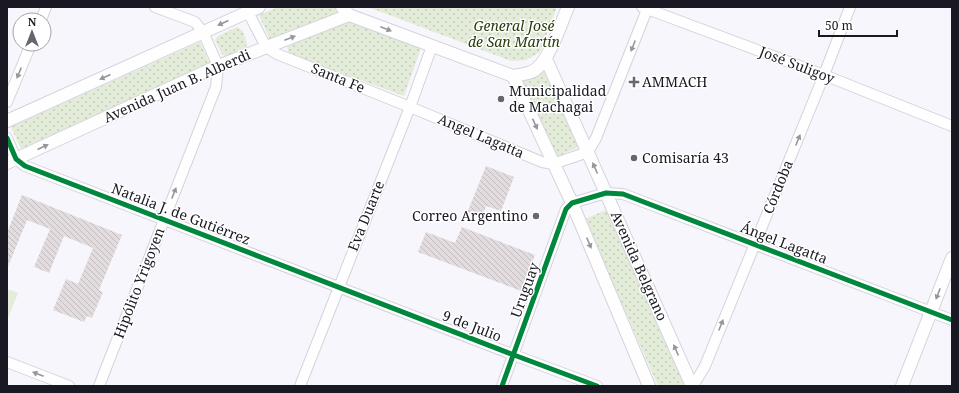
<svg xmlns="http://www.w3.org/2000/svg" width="959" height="393" font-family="'Noto Serif',serif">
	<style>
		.grass { fill: url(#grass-dots) }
		.pitch { fill: #e2ecd8 }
		.building { fill: url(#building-back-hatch) }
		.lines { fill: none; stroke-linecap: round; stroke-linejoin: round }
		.minor-casing { stroke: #d4d3da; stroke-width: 12 }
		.tertiary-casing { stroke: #d4d3da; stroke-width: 14 }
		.minor { stroke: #fefeff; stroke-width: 10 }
		.tertiary { stroke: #fefeff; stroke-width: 12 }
		.cycleway-casing { stroke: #fff; stroke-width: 8 }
		.cycleway { stroke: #00873e; stroke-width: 5 }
		.oneway { fill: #97969c }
		.poi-dot { fill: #67666e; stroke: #fff; stroke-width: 1.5 }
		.labels { text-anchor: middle; stroke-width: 3; stroke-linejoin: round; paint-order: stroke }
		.park-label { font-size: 14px; font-style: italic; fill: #293b0b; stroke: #fff }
		.street-label { font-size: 14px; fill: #1a1822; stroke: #fff }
		.poi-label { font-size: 14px; fill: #1a1822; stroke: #fff; text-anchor: start }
	</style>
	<defs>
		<pattern id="grass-dots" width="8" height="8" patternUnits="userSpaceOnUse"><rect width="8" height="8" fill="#e2ecd8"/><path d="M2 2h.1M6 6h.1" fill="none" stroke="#c1cab9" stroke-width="1.8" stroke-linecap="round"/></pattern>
		<pattern id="building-back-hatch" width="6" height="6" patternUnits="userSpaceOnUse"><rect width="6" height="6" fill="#e3dcde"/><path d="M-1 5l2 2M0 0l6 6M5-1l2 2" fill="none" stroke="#c2bcbe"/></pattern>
	</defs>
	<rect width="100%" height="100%" fill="#f7f6fc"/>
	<path class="grass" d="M 278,7 L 335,7 L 337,12 L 270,40 L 259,15 Z
		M 368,7 L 557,7 L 540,52 L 526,60 L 511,61 Z
		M 348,21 L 421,48 L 404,96 L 289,54 L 287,46 Z
		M 237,27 L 243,31 L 247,44 L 245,49 L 226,57 L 221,53 L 215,40 L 218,36 Z
		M 200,42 L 210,64 L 21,149 L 11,127 Z
		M 545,71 L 579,147 L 556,157 L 522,81 Z
		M 608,209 L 685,384 L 681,386 L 658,386 L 585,219 Z"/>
	<path class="pitch" d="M 7,289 L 18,293 L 8,318 L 7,317 Z"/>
	<path class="building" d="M 486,166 L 514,177 L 501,211 L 486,206 L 482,218 L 467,213 Z
		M 22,195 L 122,235 L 99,290 L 103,292 L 92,318 L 87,316 L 84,322 L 53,310 L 66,279 L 78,284 L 93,248 L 64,236 L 49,273 L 34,267 L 50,229 L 27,220 L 7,269 L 7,233 Z
		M 462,227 L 535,255 L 521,291 L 418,252 L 426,232 L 455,243 Z"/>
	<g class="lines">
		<g class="minor-casing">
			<path id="minor" d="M 249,7 L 248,12 L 266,47 L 277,54 L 410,107 L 542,162 L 553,164 L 588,152 L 596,138 L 648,7
				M 642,7 L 824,75 L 952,126
				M 41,20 L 46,7
				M 7,102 L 31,44
				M 7,138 L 16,159 L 25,166 L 514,355 L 597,386
				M 7,362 L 69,386
				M 99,386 L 216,87 L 218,66 L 203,32 L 195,22 L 155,7
				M 300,386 L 410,107 L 432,46
				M 502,386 L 566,209 L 572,203 L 606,193 L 623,194 L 952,320
				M 693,386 L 705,366 L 824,75 L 850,7"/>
		</g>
		<g class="tertiary-casing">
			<path id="tertiary" d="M 342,7 L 349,15 L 513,76 C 519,75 526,74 531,72 C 548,66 561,23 568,7
				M 546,59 L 692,386
				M 513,76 L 572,203 L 649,386
				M 7,121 L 259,7
				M 7,163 L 218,66 L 349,15
				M 902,386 L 952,258"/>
		</g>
		<use href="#minor" class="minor"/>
		<use href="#tertiary" class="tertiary"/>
		<g class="cycleway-casing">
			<path id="cycleway" d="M 7,138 L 16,159 L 25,166 L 514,355 L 597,386
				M 502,386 L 566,209 L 572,203 L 606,193 L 623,194 L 952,320"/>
		</g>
		<use href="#cycleway" class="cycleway"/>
	</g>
	<defs><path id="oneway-solid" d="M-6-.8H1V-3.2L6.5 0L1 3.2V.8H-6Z"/></defs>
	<g class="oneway">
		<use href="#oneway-solid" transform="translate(223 23) rotate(155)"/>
		<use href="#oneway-solid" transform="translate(386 29) rotate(21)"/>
		<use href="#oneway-solid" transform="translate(290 38) rotate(-21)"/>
		<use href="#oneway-solid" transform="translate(633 46) rotate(112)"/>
		<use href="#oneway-solid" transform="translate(19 73) rotate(112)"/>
		<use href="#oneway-solid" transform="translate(105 77) rotate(156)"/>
		<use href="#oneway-solid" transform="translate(535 124) rotate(65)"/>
		<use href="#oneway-solid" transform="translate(798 140) rotate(-68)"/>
		<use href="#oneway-solid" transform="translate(43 147) rotate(-25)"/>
		<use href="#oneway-solid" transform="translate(595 168) rotate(-114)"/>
		<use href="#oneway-solid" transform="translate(174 193) rotate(-69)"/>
		<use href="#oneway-solid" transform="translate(589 243) rotate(67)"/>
		<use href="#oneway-solid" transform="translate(938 294) rotate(111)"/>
		<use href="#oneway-solid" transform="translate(721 325) rotate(-68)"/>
		<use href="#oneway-solid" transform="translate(676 350) rotate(-114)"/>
		<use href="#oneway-solid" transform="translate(38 374) rotate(-159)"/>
	</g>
	<g class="poi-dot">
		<path d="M632 76h4v4h4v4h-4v4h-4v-4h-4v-4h4z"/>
		<circle cx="501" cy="99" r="4"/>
		<circle cx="634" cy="158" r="4"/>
		<circle cx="536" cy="216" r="4"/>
	</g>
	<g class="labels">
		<g class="park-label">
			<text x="514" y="31">General José<tspan x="514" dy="16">de San Martín</tspan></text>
		</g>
		<g class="street-label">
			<text transform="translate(797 65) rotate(21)" y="5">José Suligoy</text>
			<text transform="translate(338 78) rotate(22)" y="5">Santa Fe</text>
			<text transform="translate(177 86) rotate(-24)" y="5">Avenida Juan B. Alberdi</text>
			<text transform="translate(481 136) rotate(23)" y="5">Angel Lagatta</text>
			<text transform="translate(778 187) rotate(-68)" y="5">Córdoba</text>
			<text transform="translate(181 214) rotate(21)" y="5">Natalia J. de Gutiérrez</text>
			<text transform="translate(366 216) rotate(-68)" y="5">Eva Duarte</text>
			<text transform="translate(784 243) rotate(21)" y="5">Ángel Lagatta</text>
			<text transform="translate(639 266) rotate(66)" y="5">Avenida Belgrano</text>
			<text transform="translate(139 283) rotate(-69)" y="5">Hipólito Yrigoyen</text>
			<text transform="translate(525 290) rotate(-70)" y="5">Uruguay</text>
			<text transform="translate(472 326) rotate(21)" y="5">9 de Julio</text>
		</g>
		<g class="poi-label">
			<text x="642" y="87">AMMACH</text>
			<text x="509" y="96">Municipalidad<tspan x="509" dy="16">de Machagai</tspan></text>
			<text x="642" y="163">Comisaría 43</text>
			<text x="528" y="221" text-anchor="end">Correo Argentino</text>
		</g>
	</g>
	<rect width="959" height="393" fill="none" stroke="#1a1822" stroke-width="16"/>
	<g transform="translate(32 32)"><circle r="19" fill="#ffffff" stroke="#a3a3a7"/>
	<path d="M0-3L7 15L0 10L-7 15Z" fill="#67666e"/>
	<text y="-6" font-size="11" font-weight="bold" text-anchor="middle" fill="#1a1822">N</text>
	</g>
	<path d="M819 30v6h78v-6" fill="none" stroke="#1a1822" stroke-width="2"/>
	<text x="825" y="30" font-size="12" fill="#1a1822" stroke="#ffffff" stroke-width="3" paint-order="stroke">50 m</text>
</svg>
